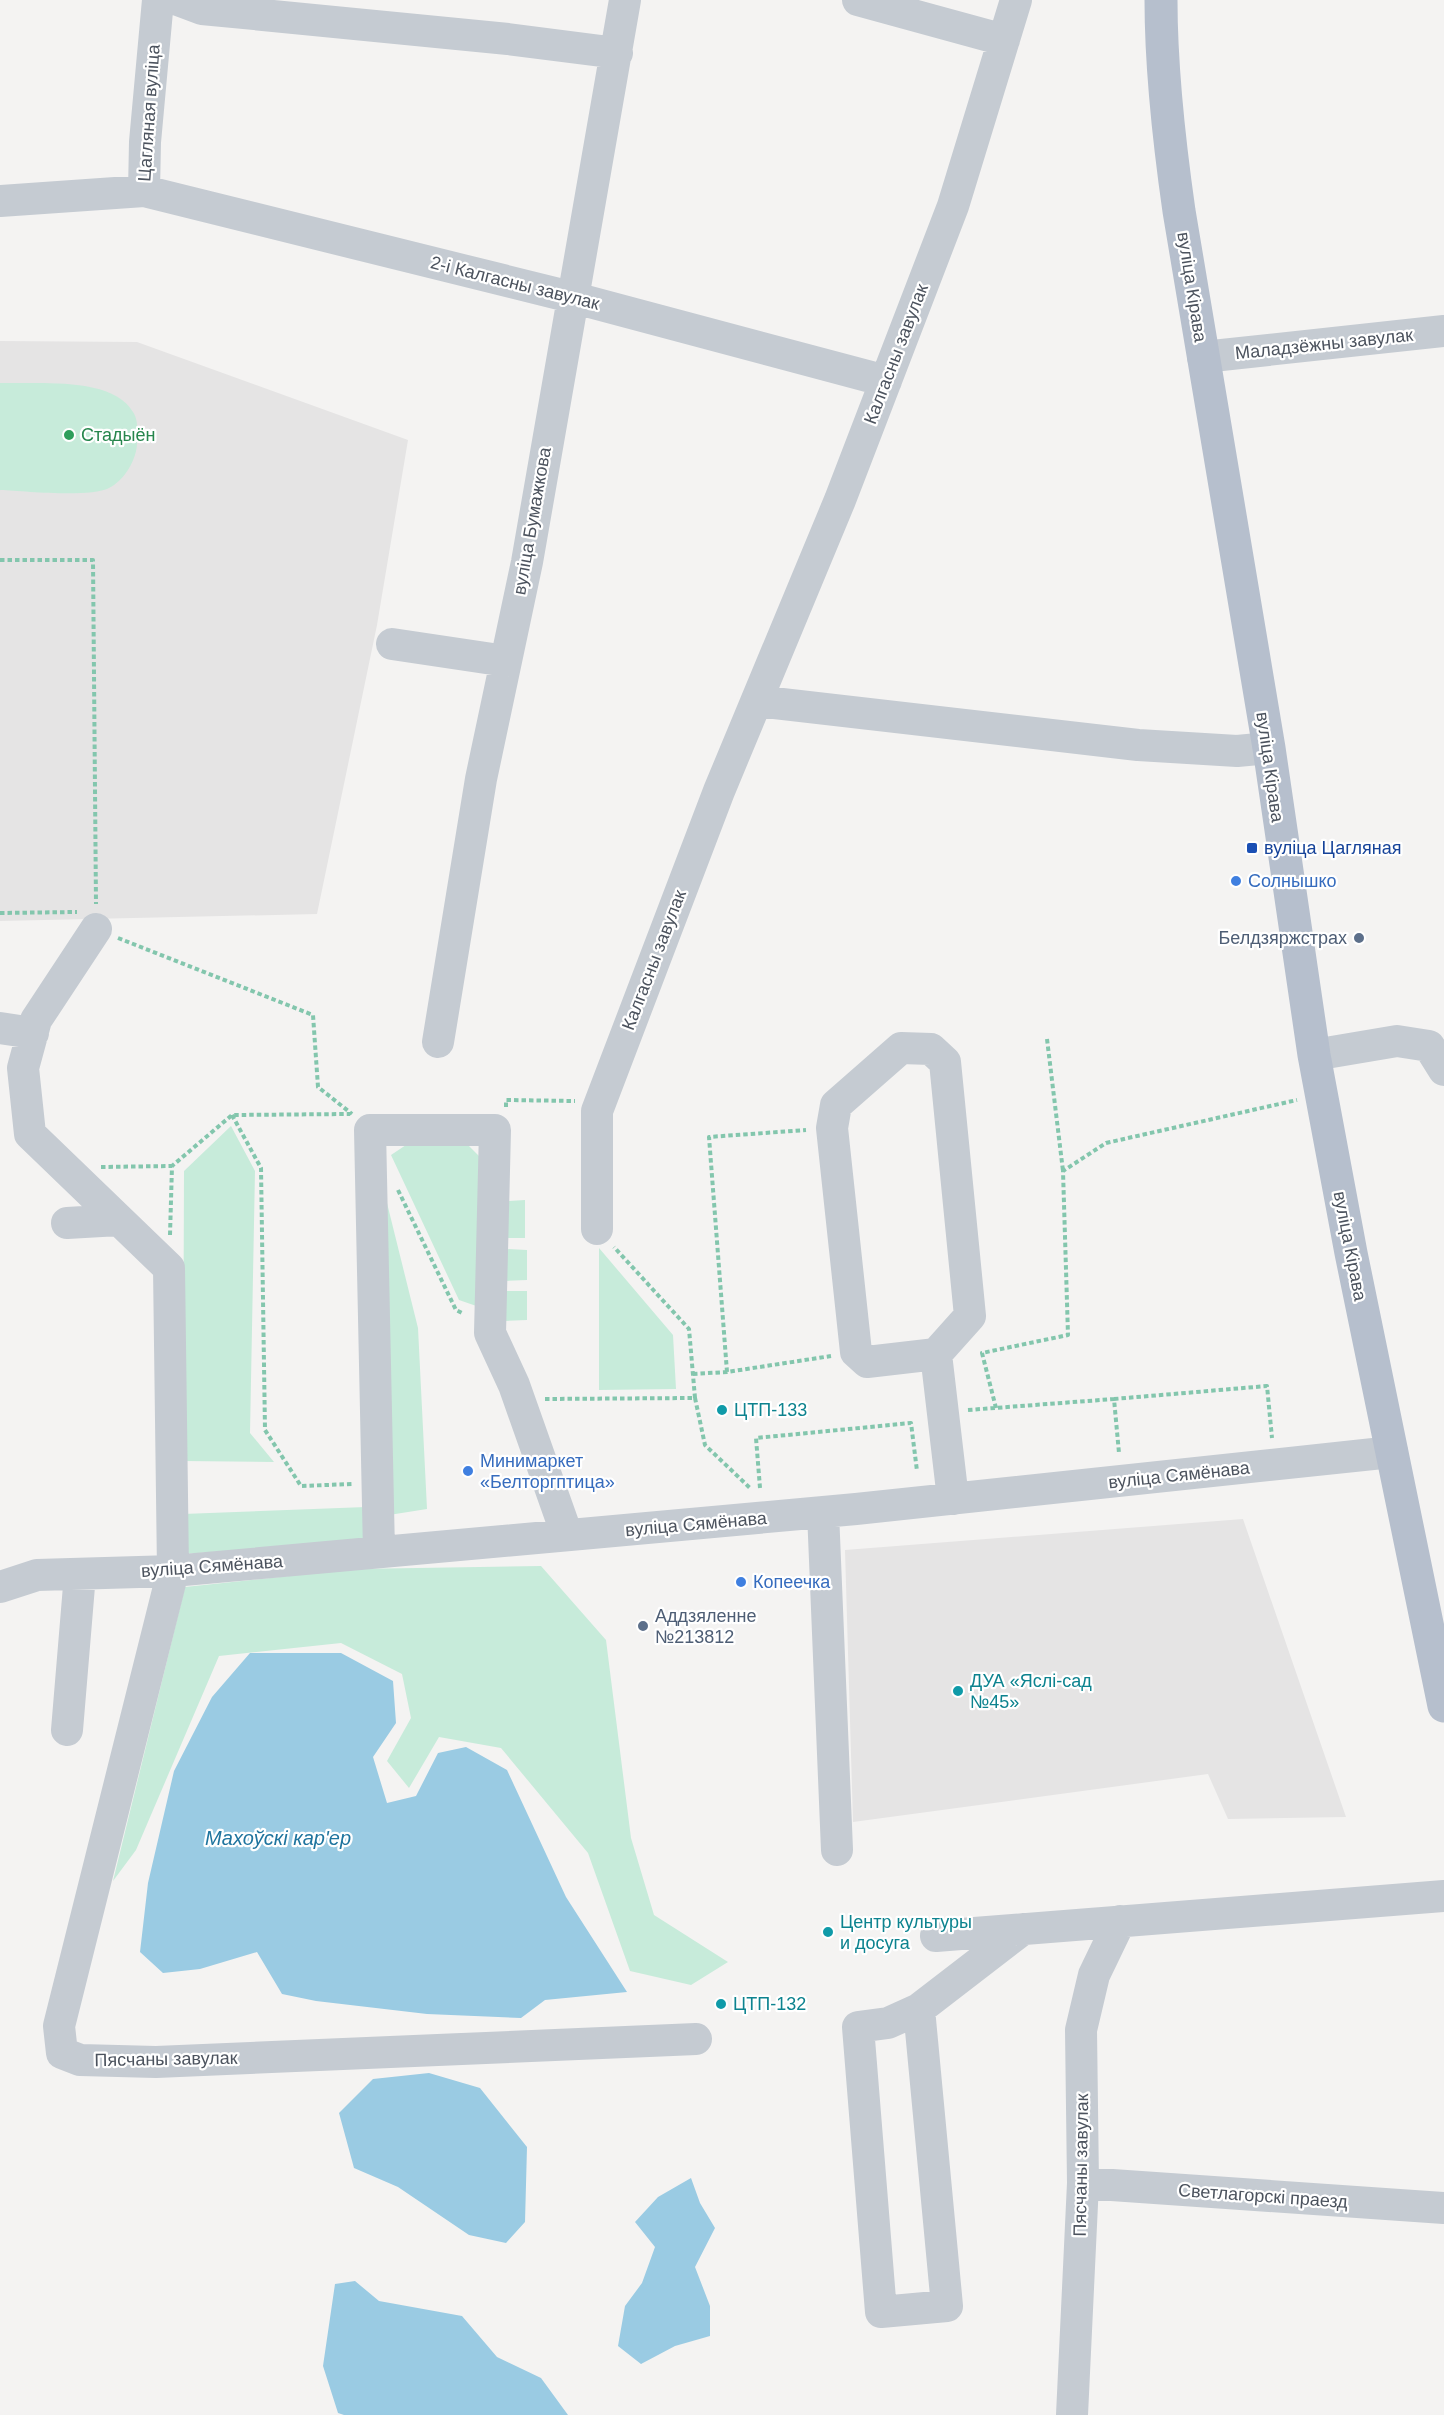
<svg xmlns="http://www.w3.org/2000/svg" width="1444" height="2415" font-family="Arial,sans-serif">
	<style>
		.education { fill: #e5e4e4 }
		.green { fill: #c7ebda }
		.water { fill: #9acbe3 }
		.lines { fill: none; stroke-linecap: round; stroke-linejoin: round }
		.path { stroke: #83c6ad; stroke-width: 4; stroke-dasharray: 4.5 3; stroke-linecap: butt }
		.minor { stroke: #c5cbd2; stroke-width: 32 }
		.major { stroke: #b6bfcd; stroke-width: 33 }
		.leisure-dot { fill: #2e9e5b; stroke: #fff; stroke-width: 2 }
		.transit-dot { fill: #1a4fb4; stroke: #fff; stroke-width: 2 }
		.shop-dot { fill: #3f7fe0; stroke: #fff; stroke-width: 2 }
		.service-dot { fill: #5c6f8a; stroke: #fff; stroke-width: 2 }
		.culture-dot { fill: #0f9aa8; stroke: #fff; stroke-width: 2 }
		.labels { text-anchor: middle; stroke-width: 4.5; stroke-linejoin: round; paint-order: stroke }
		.street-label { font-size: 18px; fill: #4c535e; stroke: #fff }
		.leisure-label { font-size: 18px; fill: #27864d; stroke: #fff; text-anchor: start }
		.transit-label { font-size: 18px; fill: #164399; stroke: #fff; text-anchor: start }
		.shop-label { font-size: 18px; fill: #366cbe; stroke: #fff; text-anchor: start }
		.service-label { font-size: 18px; fill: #4e5e75; stroke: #fff; text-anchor: end }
		.culture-label { font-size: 18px; fill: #0d838f; stroke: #fff; text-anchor: start }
		.water-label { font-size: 20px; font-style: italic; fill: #1e749e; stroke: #fff }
	</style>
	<rect width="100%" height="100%" fill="#f4f3f2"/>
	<path class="education" d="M 0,341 L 137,342 L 408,440 L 377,625 L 317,914 L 0,921 Z
		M 1243,1519 L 1346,1817 L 1228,1819 L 1208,1774 L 853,1822 L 845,1550 Z"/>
	<path class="green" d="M 0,383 C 36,384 113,376 133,412 C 139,421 137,433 137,443 C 137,459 124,481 109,488 C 89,498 25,491 0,490 Z
		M 231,1126 L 255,1171 L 250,1433 L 274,1462 L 183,1461 L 184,1171 Z
		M 406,1145 L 468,1145 L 482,1159 L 485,1309 L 459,1300 L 391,1155 Z
		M 383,1187 L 418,1328 L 427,1509 L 389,1515 Z
		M 525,1200 L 525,1238 L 507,1238 L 509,1201 Z
		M 599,1248 L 673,1335 L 676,1389 L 599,1390 Z
		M 506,1249 L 527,1250 L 527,1280 L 505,1281 Z
		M 505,1291 L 527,1291 L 527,1320 L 505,1321 Z
		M 366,1507 L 367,1541 L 184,1554 L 183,1514 Z
		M 541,1566 L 606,1640 L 631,1838 L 654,1915 L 728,1962 L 691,1985 L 630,1971 L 588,1853 L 501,1748 L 439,1737 L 409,1788 L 387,1761 L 411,1718 L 402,1674 L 341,1643 L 219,1656 L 136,1850 L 113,1881 L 185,1587 L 355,1569 Z"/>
	<path class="water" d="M 250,1653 L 341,1653 L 393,1681 L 396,1723 L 373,1757 L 387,1803 L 416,1796 L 438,1753 L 466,1747 L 507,1770 L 566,1897 L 627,1992 L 545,2000 L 521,2018 L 427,2014 L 316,2001 L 282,1994 L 257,1952 L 200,1969 L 163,1973 L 140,1952 L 148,1883 L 174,1771 L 212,1697 Z
		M 429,2073 L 480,2088 L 527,2147 L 525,2222 L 506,2243 L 469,2235 L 398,2187 L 354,2168 L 339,2113 L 373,2079 Z
		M 691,2178 L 700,2203 L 715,2228 L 695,2267 L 710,2306 L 710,2336 L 675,2346 L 641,2364 L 618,2346 L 625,2306 L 642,2283 L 655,2247 L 635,2222 L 658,2197 Z
		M 355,2281 L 379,2301 L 462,2316 L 497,2357 L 541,2378 L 568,2415 L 344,2415 L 338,2413 L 323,2366 L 335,2284 Z"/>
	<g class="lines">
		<path class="path" d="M 0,560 L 93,560 L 96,904
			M 0,913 L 77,912
			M 118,938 L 313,1015 L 318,1087 L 352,1114
			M 1047,1039 L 1063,1171
			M 506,1107 L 506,1100 L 575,1101
			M 232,1115 L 261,1168 L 265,1430 L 301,1486 L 352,1484
			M 101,1167 L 172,1166
			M 398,1190 L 456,1310 L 464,1314
			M 170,1235 L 172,1166 L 232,1115 L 350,1114
			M 727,1372 L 709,1137 L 806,1130
			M 693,1374 L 727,1372 L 831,1356
			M 695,1398 L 705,1445 L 750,1488
			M 545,1399 L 695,1398 L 689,1329 L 614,1247
			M 1114,1399 L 1267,1386 L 1272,1438
			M 996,1408 L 982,1353 L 1068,1335 L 1063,1171 L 1106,1143 L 1297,1100
			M 968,1410 L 1114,1399 L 1119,1453
			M 760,1488 L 756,1438 L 911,1423 L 917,1471"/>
		<path class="minor" d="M 178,0 L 202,9 L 508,39 L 617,53
			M 858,0 L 1004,40
			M 144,191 L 571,297 L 886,381
			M 0,201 L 144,191 L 145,142 L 158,0
			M 1203,357 L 1444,331
			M 392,644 L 506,661
			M 757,701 L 1138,745 L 1237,751 L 1269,748
			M 96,929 L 36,1020 L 23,1068 L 30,1134 L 169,1268 L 173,1571 L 59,2026 L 62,2053 L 80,2060 L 156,2062 L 696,2039
			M 0,1028 L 33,1033
			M 438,1042 L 481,779 L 527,562 L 625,0
			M 1314,1055 L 1397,1041 L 1429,1046 L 1444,1070
			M 67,1223 L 119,1220
			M 597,1229 L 597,1111 L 719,791 L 840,500 L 953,206 L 1016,0
			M 936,1354 L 970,1316 L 945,1062 L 931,1049 L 901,1048 L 836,1105 L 832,1128 L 856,1352 L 867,1362 L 936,1354 L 953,1499
			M 823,1512 L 837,1850
			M 379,1552 L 370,1130 L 495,1130 L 490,1333 L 514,1385 L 567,1535
			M 0,1587 L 37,1575 L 173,1571 L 856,1509 L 1392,1452
			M 67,1730 L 80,1574
			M 936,1936 L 1444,1896
			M 919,2009 L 888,2023 L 858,2027 L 881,2312 L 947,2306 L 919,2009 L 1023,1929
			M 1083,2183 L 1444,2208
			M 1072,2415 L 1083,2183 L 1081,2030 L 1094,1975 L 1120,1921"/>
		<path class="major" d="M 1161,0 C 1161,71 1169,141 1179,211 L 1269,748 L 1314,1055 L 1351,1253 L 1444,1706"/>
	</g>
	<circle class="leisure-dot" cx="69" cy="435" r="6"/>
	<rect class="transit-dot" x="1246" y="842" width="12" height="12" rx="3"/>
	<g class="shop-dot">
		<circle cx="1236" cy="881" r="6"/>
		<circle cx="468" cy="1471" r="6"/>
		<circle cx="741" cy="1582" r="6"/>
	</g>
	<g class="service-dot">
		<circle cx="1359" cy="938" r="6"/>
		<circle cx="643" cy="1626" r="6"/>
	</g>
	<g class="culture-dot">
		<circle cx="722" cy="1410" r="6"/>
		<circle cx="958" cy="1691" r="6"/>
		<circle cx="828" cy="1932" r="6"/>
		<circle cx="721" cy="2004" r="6"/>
	</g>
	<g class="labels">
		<g class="street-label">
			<text transform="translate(149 113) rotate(-86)" y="6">Цагляная вуліца</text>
			<text transform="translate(515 283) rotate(14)" y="6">2-і Калгасны завулак</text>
			<text transform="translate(1192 287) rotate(81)" y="6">вуліца Кірава</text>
			<text transform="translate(1324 344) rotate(-6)" y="6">Маладзёжны завулак</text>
			<text transform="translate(896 354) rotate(-69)" y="6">Калгасны завулак</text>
			<text transform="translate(532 521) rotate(-80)" y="6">вуліца Бумажкова</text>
			<text transform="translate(1270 767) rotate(82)" y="6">вуліца Кірава</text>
			<text transform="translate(654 960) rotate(-69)" y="6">Калгасны завулак</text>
			<text transform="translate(1350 1246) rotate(79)" y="6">вуліца Кірава</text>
			<text transform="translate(1179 1475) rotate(-6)" y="6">вуліца Сямёнава</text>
			<text transform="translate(696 1524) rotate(-5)" y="6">вуліца Сямёнава</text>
			<text transform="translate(212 1566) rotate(-4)" y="6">вуліца Сямёнава</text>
			<text transform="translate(166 2059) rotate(-1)" y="6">Пясчаны завулак</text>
			<text transform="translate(1081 2165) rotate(-89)" y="6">Пясчаны завулак</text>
			<text transform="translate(1263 2196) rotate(4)" y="6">Светлагорскі праезд</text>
		</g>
		<g class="leisure-label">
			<text x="81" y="441">Стадыён</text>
		</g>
		<g class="transit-label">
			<text x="1264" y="854">вуліца Цагляная</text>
		</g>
		<g class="shop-label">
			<text x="1248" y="887">Солнышко</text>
			<text x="480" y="1467">Минимаркет<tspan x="480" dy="21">«Белторгптица»</tspan></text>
			<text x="753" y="1588">Копеечка</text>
		</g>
		<g class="service-label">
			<text x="1347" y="944">Белдзяржстрах</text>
			<text x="655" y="1622" text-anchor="start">Аддзяленне<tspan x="655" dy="21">№213812</tspan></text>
		</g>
		<g class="culture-label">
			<text x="734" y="1416">ЦТП-133</text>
			<text x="970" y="1687">ДУА «Яслі-сад<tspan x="970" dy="21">№45»</tspan></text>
			<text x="840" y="1928">Центр культуры<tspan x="840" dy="21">и досуга</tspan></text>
			<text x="733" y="2010">ЦТП-132</text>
		</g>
		<g class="water-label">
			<text x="278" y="1845">Махоўскі кар'ер</text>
		</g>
	</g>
</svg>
